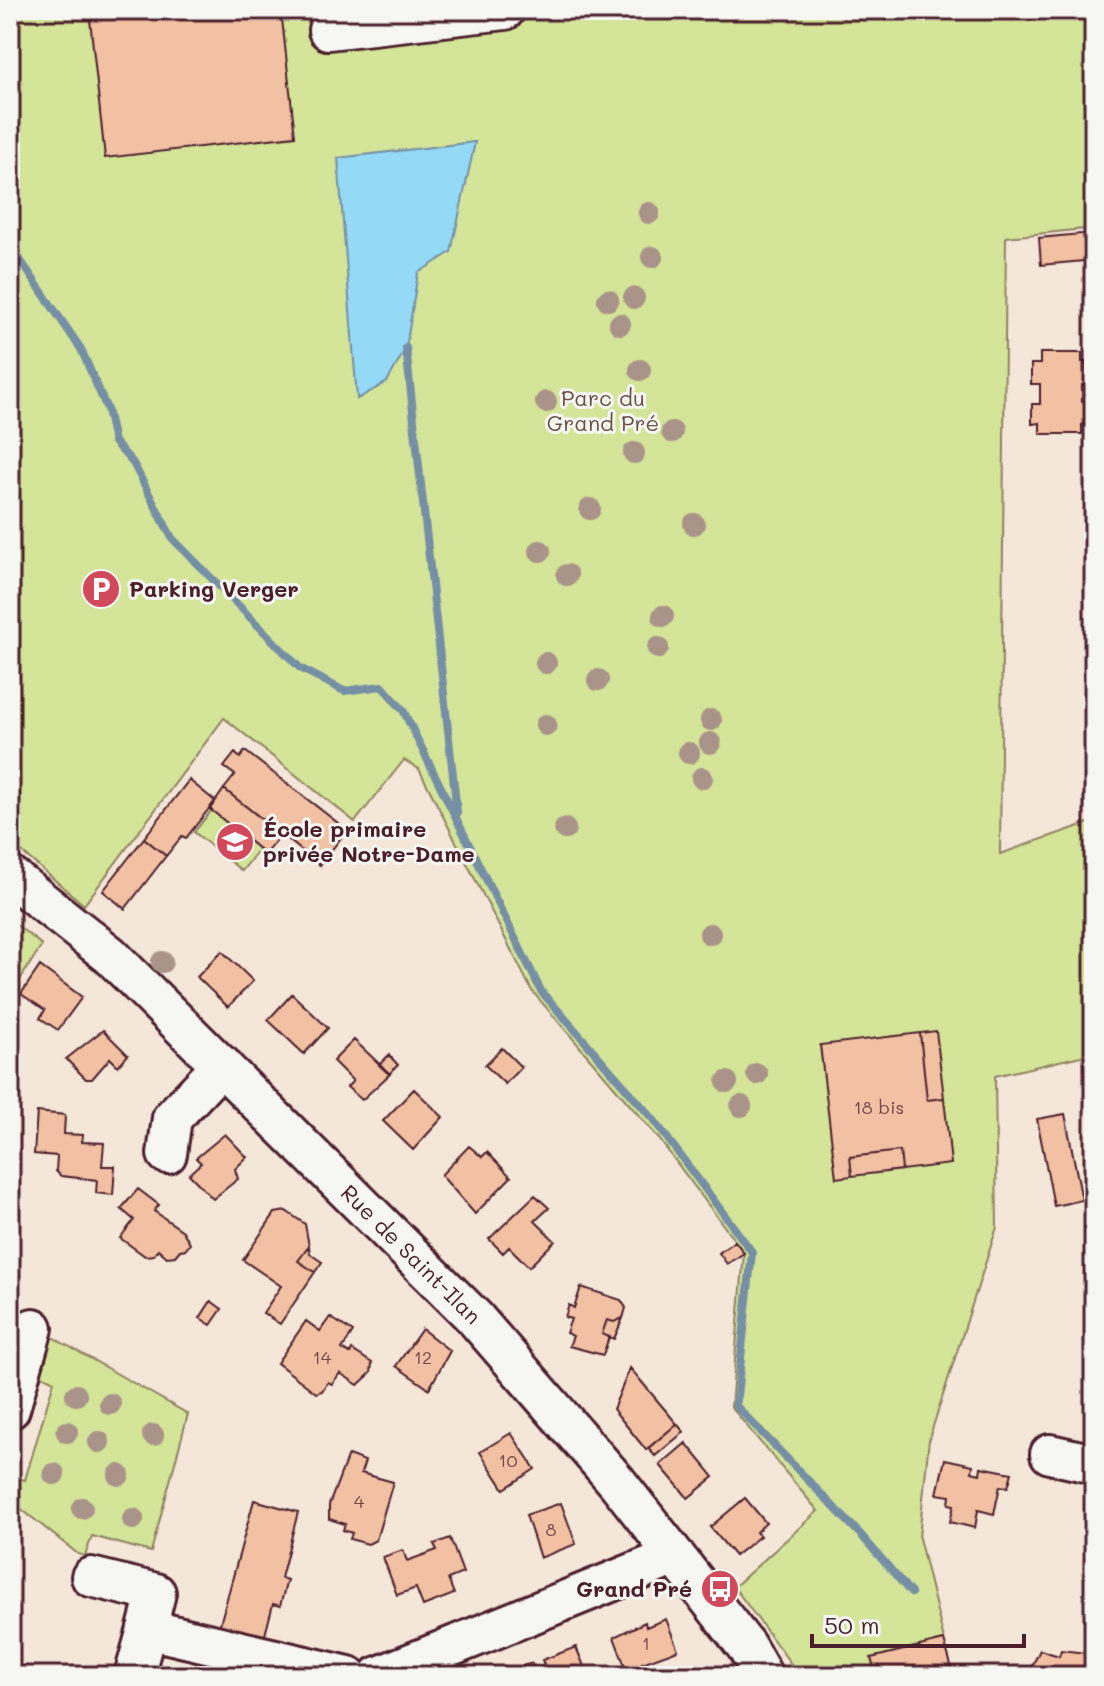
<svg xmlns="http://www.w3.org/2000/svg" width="1104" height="1686" font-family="Mali,sans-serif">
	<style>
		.green { fill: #d4e498; stroke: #8f8262; stroke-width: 2 }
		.water { fill: #94daf6; stroke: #768fa5; stroke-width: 2 }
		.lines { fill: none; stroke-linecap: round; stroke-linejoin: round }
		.stream { stroke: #768fa5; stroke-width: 8 }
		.building { fill: #f2c0a3; stroke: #4a1f2b; stroke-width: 2 }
		.minor-casing { stroke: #4a1f2b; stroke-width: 44 }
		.minor { stroke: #f6f6f2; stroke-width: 38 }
		.tree { fill: #aa9489 }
		.labels { text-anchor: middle; stroke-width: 6; stroke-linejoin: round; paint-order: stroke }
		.number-label { font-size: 18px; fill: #744749 }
		.park-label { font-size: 22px; fill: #6c5046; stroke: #f6f6f2 }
		.poi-label { font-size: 22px; font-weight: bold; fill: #4a1f2b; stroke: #f6f6f2; text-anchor: start }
		.street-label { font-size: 22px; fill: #4a1f2b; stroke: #f6f6f2 }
	</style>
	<rect width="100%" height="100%" fill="#f5e6da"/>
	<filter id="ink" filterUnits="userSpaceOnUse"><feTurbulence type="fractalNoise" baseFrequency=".0125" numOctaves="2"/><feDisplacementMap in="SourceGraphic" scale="16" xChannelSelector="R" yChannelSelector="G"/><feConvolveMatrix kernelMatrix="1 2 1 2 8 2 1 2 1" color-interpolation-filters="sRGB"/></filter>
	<g filter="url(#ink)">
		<path class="green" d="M 10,10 L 1094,10 L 1094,228 L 1006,237 L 1000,854 L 1094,821 L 1094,1053 L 995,1076 L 997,1227 L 929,1439 L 919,1538 L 944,1640 L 872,1658 L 876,1676 L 800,1676 L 734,1587 L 818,1511 L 731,1407 L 744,1253 L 659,1139 L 532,991 L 419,769 L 404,760 L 355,822 L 224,718 L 84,905 L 10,842 Z
			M 215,806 L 263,844 L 242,871 L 194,832 Z
			M 10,920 L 42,945 L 10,995 Z
			M 47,1334 L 188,1414 L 151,1552 L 92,1536 L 85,1556 L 78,1554 L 10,1500 L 10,1476 L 25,1480 L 54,1381 L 36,1372 Z"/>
		<path class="water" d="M 475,142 L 451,252 L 418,273 L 406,348 L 387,382 L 357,399 L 338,158 Z"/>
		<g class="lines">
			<path class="stream" d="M 10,245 L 81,349 L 107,409 L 114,442 L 133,463 L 172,538 L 300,668 L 344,691 L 382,686 L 403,710 L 541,991 L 653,1119 L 752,1252 L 736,1406 L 861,1535 L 911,1593
				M 406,348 L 457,812"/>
		</g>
		<path class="building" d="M 89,10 L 281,10 L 295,136 L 105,158 Z
			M 1092,233 L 1094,260 L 1041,265 L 1039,238 Z
			M 1040,353 L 1082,353 L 1082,362 L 1086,362 L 1087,385 L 1082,385 L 1082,401 L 1087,401 L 1087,425 L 1082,425 L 1082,434 L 1040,434 L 1040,423 L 1032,424 L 1032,404 L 1040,404 L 1040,384 L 1031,384 L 1031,364 L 1040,364 Z
			M 245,751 L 347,830 L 320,865 L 224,789 L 235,775 L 224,767 L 235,753 L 240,758 Z
			M 189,780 L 215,801 L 186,838 L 182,836 L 166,856 L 144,838 Z
			M 224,789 L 281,834 L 265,854 L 210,809 Z
			M 144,838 L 166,856 L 125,909 L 103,891 Z
			M 222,951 L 253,981 L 228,1007 L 197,977 Z
			M 40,966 L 82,997 L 58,1030 L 40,1018 L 45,1010 L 21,994 Z
			M 292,994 L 328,1028 L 304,1054 L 268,1020 Z
			M 103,1030 L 128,1055 L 118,1066 L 110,1058 L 92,1079 L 86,1079 L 66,1059 Z
			M 936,1031 L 944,1098 L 927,1100 L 920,1033 Z
			M 920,1033 L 927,1100 L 944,1098 L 951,1164 L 902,1170 L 900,1151 L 850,1157 L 852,1176 L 836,1178 L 820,1045 Z
			M 354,1040 L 390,1074 L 362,1100 L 347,1087 L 353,1081 L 333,1061 Z
			M 502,1048 L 521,1067 L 505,1084 L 485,1065 Z
			M 389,1055 L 398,1065 L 389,1074 L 379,1065 Z
			M 414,1089 L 443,1117 L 413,1150 L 383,1121 Z
			M 37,1112 L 65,1115 L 64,1134 L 83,1135 L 82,1142 L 104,1143 L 102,1166 L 115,1166 L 113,1195 L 96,1193 L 97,1180 L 61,1176 L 56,1171 L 57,1156 L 34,1154 Z
			M 1065,1114 L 1082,1200 L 1054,1206 L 1037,1119 Z
			M 225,1134 L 247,1157 L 235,1169 L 238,1179 L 213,1199 L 189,1174 L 201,1163 L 196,1158 Z
			M 469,1146 L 482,1157 L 487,1152 L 511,1177 L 475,1214 L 441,1175 Z
			M 900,1151 L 902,1170 L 852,1176 L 850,1157 Z
			M 138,1189 L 159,1205 L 154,1211 L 183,1231 L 190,1244 L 186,1249 L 180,1250 L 175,1256 L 167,1257 L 158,1249 L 154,1255 L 145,1256 L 120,1238 L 134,1220 L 121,1209 Z
			M 535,1195 L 549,1208 L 535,1221 L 555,1241 L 529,1267 L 509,1247 L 503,1253 L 489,1239 Z
			M 286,1211 L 305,1224 L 309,1246 L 298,1261 L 315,1272 L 280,1324 L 263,1313 L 281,1286 L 243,1260 L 275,1213 Z
			M 735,1241 L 744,1253 L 727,1264 L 719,1253 Z
			M 309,1246 L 310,1254 L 322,1262 L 315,1272 L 298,1261 Z
			M 581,1287 L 621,1300 L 626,1308 L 623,1318 L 614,1322 L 607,1320 L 602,1334 L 609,1337 L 603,1355 L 569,1346 L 573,1336 L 566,1333 L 571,1319 L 565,1317 L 569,1305 L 574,1308 Z
			M 211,1301 L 222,1309 L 211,1325 L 200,1318 Z
			M 330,1317 L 353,1332 L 342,1349 L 350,1354 L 352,1350 L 372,1363 L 371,1373 L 358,1385 L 340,1373 L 332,1384 L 328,1382 L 322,1391 L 316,1393 L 277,1363 L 306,1321 L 320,1331 Z
			M 623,1318 L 614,1339 L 602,1334 L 607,1320 L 614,1322 Z
			M 422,1329 L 450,1351 L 429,1389 L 396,1366 Z
			M 630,1368 L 677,1424 L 646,1450 L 613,1409 Z
			M 677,1424 L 684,1432 L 655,1456 L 648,1448 Z
			M 511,1433 L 535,1469 L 504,1489 L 480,1452 Z
			M 686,1443 L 714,1477 L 688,1498 L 660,1465 Z
			M 348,1455 L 365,1461 L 361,1473 L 393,1482 L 376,1540 L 368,1544 L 350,1539 L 352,1533 L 343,1530 L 345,1524 L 329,1519 L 329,1505 Z
			M 945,1459 L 973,1465 L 972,1472 L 980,1474 L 981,1467 L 1012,1473 L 1008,1487 L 1000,1486 L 994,1514 L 978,1510 L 975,1528 L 950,1522 L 954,1505 L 949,1504 L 950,1496 L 937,1494 Z
			M 745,1498 L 766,1523 L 756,1532 L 760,1536 L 735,1556 L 710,1527 Z
			M 254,1500 L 298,1512 L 281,1578 L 287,1580 L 280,1606 L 273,1604 L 264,1639 L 219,1628 Z
			M 561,1503 L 576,1544 L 540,1558 L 526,1515 Z
			M 450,1538 L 463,1573 L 448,1579 L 454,1594 L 423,1606 L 416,1588 L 397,1595 L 383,1557 L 403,1550 L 407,1561 L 437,1550 L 434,1544 Z
			M 666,1619 L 678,1650 L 642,1663 L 644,1668 L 628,1674 L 614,1637 L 645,1622 L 646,1627 Z
			M 944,1640 L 954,1676 L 876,1676 L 871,1658 Z
			M 576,1647 L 586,1671 L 573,1676 L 495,1676 L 532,1663 L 534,1668 L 544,1664 L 542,1660 Z
			M 1040,1650 L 1059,1656 L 1061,1650 L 1094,1654 L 1094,1676 L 1084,1671 L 1081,1676 L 1027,1676 Z"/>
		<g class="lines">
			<g class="minor-casing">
				<g id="minor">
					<path d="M 328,30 L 505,10"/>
					<path id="s1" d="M 10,876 L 110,955 L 474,1317 L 617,1482 L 746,1646 L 763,1676"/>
					<path d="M 167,1154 L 172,1118 L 222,1065"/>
					<path d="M 10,1409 L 33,1328"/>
					<path d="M 1050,1454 L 1094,1464"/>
					<path d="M 91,1577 L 156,1593 L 147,1629"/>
					<path d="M 134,1676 L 147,1629 L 348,1676"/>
					<path d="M 379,1676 L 675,1556"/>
				</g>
			</g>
			<use href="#minor" class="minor"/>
		</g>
		<g class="tree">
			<circle cx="649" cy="213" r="11"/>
			<circle cx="652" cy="257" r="11"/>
			<circle cx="634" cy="298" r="11"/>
			<circle cx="608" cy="300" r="11"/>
			<circle cx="620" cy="324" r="11"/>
			<circle cx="640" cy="370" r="11"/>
			<circle cx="546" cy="402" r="11"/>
			<circle cx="672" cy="432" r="11"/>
			<circle cx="634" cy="453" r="11"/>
			<circle cx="590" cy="509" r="11"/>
			<circle cx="694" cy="524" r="11"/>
			<circle cx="540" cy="551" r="11"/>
			<circle cx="567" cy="575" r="11"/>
			<circle cx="663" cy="616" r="11"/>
			<circle cx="658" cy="648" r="11"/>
			<circle cx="546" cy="663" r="11"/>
			<circle cx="598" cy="680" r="11"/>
			<circle cx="711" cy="720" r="11"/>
			<circle cx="546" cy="725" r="11"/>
			<circle cx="710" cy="743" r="11"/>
			<circle cx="689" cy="753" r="11"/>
			<circle cx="702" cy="778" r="11"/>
			<circle cx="565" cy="829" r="11"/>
			<circle cx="710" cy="934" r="11"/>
			<circle cx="162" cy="962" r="11"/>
			<circle cx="757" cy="1074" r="11"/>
			<circle cx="727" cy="1082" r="11"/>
			<circle cx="741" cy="1106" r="11"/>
			<circle cx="76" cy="1395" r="11"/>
			<circle cx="110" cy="1404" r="11"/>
			<circle cx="67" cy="1432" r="11"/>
			<circle cx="153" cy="1435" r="11"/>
			<circle cx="99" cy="1442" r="11"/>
			<circle cx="54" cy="1474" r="11"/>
			<circle cx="119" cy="1475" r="11"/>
			<circle cx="82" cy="1508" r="11"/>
			<circle cx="133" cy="1519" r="11"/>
		</g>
	</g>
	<defs>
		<g id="parking-disc" transform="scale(2)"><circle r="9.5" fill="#d1495b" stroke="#f6f6f2"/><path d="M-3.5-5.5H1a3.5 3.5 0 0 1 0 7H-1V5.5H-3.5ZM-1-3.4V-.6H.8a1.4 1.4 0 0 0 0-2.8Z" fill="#fff"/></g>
		<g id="school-disc" transform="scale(2)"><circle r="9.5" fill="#d1495b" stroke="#f6f6f2"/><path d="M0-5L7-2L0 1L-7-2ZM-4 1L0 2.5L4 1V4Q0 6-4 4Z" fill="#fff"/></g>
		<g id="bus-disc" transform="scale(2)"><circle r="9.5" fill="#d1495b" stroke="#f6f6f2"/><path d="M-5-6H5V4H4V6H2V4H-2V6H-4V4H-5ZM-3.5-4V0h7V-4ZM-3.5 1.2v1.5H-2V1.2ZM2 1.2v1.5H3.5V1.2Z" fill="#fff"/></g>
	</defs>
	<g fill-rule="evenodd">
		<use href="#parking-disc" x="101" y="589"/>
		<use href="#school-disc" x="235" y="842"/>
		<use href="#bus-disc" x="720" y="1589"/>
	</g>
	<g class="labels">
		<g class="number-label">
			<text x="879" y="1114">18 bis</text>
			<text x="322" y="1364">14</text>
			<text x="423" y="1364">12</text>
			<text x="508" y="1467">10</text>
			<text x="359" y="1508">4</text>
			<text x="551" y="1536">8</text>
			<text x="646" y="1650">1</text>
		</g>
		<g class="park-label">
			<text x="603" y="406">Parc du<tspan x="603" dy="25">Grand Pré</tspan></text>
		</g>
		<g class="poi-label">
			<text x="129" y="597">Parking Verger</text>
			<text x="263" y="837">École primaire<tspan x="263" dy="25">privée Notre-Dame</tspan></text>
			<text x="692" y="1597" text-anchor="end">Grand Pré</text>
		</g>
		<g class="street-label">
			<text dy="8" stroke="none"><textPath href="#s1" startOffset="552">Rue de Saint-Ilan</textPath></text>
		</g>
	</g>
	<rect width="1104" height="1686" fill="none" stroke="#f6f6f2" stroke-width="40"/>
	<rect x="20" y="20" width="1064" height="1646" fill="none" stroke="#4a1f2b" stroke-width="3" filter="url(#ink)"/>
	<path d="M812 1634v12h212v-12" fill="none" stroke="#4a1f2b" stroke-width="4"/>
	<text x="824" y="1634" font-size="24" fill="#4a1f2b" stroke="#f6f6f2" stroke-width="6" paint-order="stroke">50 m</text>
</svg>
